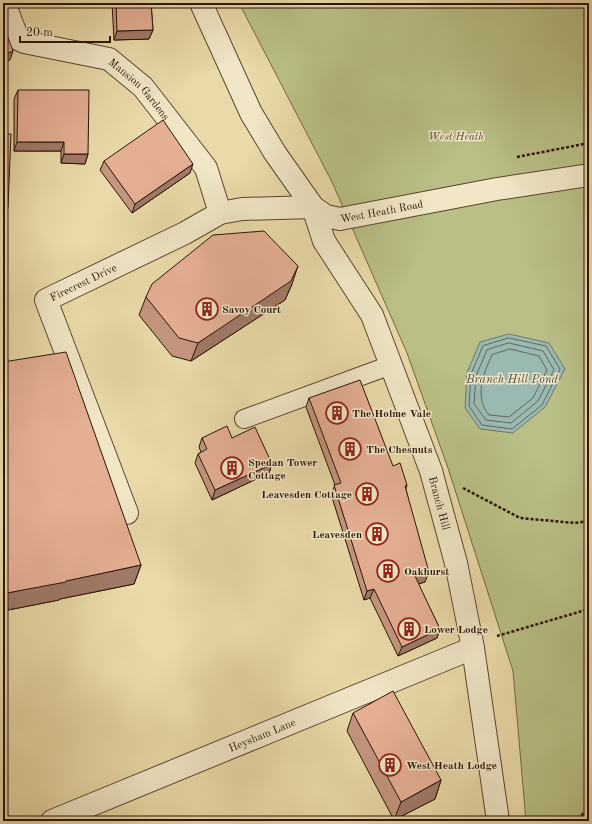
<svg xmlns="http://www.w3.org/2000/svg" width="592" height="824" font-family="'Old Standard TT',serif">
	<style>
		.green { fill: #b9bf86; stroke: #726946 }
		.water { fill: #9ab9b0; stroke: #6d776c }
		.lines { fill: none; stroke-linecap: round; stroke-linejoin: round }
		.shore { stroke: #62665b; stroke-width: 1 }
		.service-casing { stroke: #5a452f; stroke-width: 20 }
		.minor-casing { stroke: #5a452f; stroke-width: 24 }
		.tertiary-casing { stroke: #5a452f; stroke-width: 24 }
		.path { stroke: #2a1306; stroke-width: 2.5; stroke-dasharray: 3 2; stroke-linecap: butt }
		.service { stroke: #f1e7c7; stroke-width: 18 }
		.minor { stroke: #f1e7c7; stroke-width: 22 }
		.tertiary { stroke: #f1e7c7; stroke-width: 22 }
		.wall { fill: #c5967f; stroke: #2a1306 }
		.shaded-wall { fill: #a07a68; stroke: #2a1306 }
		.building { fill: #e5af94; stroke: #2a1306 }
		.labels { text-anchor: middle; stroke-width: 3; stroke-linejoin: round; paint-order: stroke }
		.street-label { font-size: 11px; fill: #2a1306; stroke: #f1e7c7 }
		.park-label { font-size: 11px; font-style: italic; fill: #55472c; stroke: #f1e7c7 }
		.poi-label { font-size: 11px; font-weight: bold; fill: #2a1306; stroke: #f1e7c7; text-anchor: start }
		.water-label { font-size: 12px; font-style: italic; fill: #514d42; stroke: #f1e7c7 }
	</style>
	<rect width="100%" height="100%" fill="#eadaa9"/>
	<filter id="stains"><feTurbulence type="fractalNoise" baseFrequency=".005" numOctaves="4"/><feColorMatrix values="0 0 0 0 .2 0 0 0 0 .09 0 0 0 0 .02 0 0 0 .5 -.17"/></filter>
	<radialGradient id="worn" r=".72"><stop offset=".6" stop-color="#630" stop-opacity="0"/><stop offset="1" stop-color="#630" stop-opacity=".3"/></radialGradient>
	<path class="green" d="M 239,3 L 589,3 L 589,821 L 526,821 L 513,671 L 448,468 L 407,353 L 332,182 Z"/>
	<path class="water" d="M 509,334 L 549,343 L 565,369 L 545,407 L 513,433 L 480,429 L 465,408 L 467,373 L 480,342 Z"/>
	<g class="lines">
		<path class="shore" d="M 509,338 L 546,346 L 560,369 L 542,405 L 512,429 L 482,425 L 469,406 L 471,374 L 483,346 Z
			M 509,343 L 543,351 L 554,370 L 538,401 L 511,423 L 486,420 L 474,404 L 476,376 L 487,350 Z
			M 510,349 L 539,356 L 547,370 L 533,398 L 509,417 L 489,415 C 474,397 483,374 492,355 Z"/>
		<g class="service-casing">
			<path id="service" d="M 244,419 L 391,365"/>
		</g>
		<g class="minor-casing">
			<g id="minor">
				<path id="s1" d="M 4,3 L 18,39 L 24,42 L 109,59 L 143,87 L 206,168 L 220,213"/>
				<path id="s2" d="M 127,513 L 46,300 L 185,233 L 220,213 L 242,209 L 313,207"/>
				<path id="s3" d="M 52,821 L 473,648"/>
			</g>
		</g>
		<g class="tertiary-casing">
			<g id="tertiary">
				<path id="s4" d="M 201,3 L 251,113 L 275,153 L 313,207 L 326,216 L 340,219 L 497,189 L 589,175"/>
				<path id="s5" d="M 313,207 L 324,241 L 372,315 L 431,471 L 456,563 L 473,648 L 498,821"/>
			</g>
		</g>
		<path class="path" d="M 517,157 L 589,143
			M 463,488 L 520,518 L 575,523 L 589,521
			M 497,636 L 589,609
			M 573,821 L 589,810"/>
		<use href="#service" class="service"/>
		<use href="#minor" class="minor"/>
		<use href="#tertiary" class="tertiary"/>
	</g>
	<path class="wall" d="M 112,3 L 151,3 L 153,30 L 149,39 L 114,40 Z
		M 18,90 L 88,154 L 85,164 L 61,163 L 61,151 L 14,151 L 14,99 Z
		M 104,161 L 190,173 L 132,213 L 100,170 Z
		M 292,284 L 285,300 L 191,361 L 172,356 L 139,315 L 146,297 Z
		M 3,362 L 141,565 L 134,584 L 60,599 L 59,600 L 3,611 Z
		M 309,398 L 393,466 L 407,485 L 406,489 L 425,582 L 418,584 L 440,629 L 437,638 L 398,656 L 370,598 L 364,600 L 331,494 L 335,485 L 306,407 Z
		M 202,438 L 232,438 L 272,464 L 269,473 L 212,500 L 195,463 L 198,454 L 201,452 L 199,447 Z
		M 353,713 L 441,780 L 435,799 L 394,820 L 347,731 Z"/>
	<path class="shaded-wall" d="M 153,30 L 149,39 L 114,40 L 117,31 Z
		M 13,51 L 10,60 L 3,63 L 3,55 Z
		M 17,142 L 64,142 L 61,151 L 14,151 Z
		M 64,154 L 88,154 L 85,164 L 61,163 Z
		M 193,164 L 190,173 L 132,213 L 135,204 Z
		M 3,207 L 8,207 L 4,217 L 3,217 Z
		M 298,266 L 292,284 L 285,300 L 191,361 L 198,343 Z
		M 272,464 L 269,473 L 212,500 L 215,490 Z
		M 141,565 L 134,584 L 60,599 L 59,600 L 3,611 L 3,604 L 7,593 Z
		M 429,572 L 425,582 L 412,586 L 415,576 Z
		M 374,589 L 370,598 L 364,600 L 367,591 Z
		M 440,629 L 437,638 L 398,656 L 402,647 Z
		M 441,780 L 435,799 L 394,820 L 401,802 Z"/>
	<path class="building" d="M 116,3 L 151,3 L 153,30 L 117,31 Z
		M 3,24 L 13,51 L 3,55 Z
		M 18,90 L 89,90 L 88,154 L 64,154 L 64,142 L 17,142 Z
		M 163,120 L 193,164 L 135,204 L 104,161 Z
		M 3,134 L 11,134 L 8,207 L 3,207 Z
		M 264,231 L 298,266 L 291,281 L 198,343 L 179,338 L 146,297 L 152,284 L 213,235 Z
		M 66,352 L 141,565 L 66,581 L 66,582 L 7,593 L 3,573 L 3,362 Z
		M 360,380 L 393,466 L 400,463 L 407,485 L 405,486 L 429,572 L 415,576 L 440,629 L 402,647 L 374,589 L 367,591 L 334,485 L 341,483 L 309,398 Z
		M 227,426 L 232,438 L 255,427 L 272,464 L 215,490 L 198,454 L 207,449 L 202,438 Z
		M 393,691 L 441,780 L 401,802 L 353,713 Z"/>
	<defs>
		<g id="building-ring" transform="scale(1.15)"><circle r="9.5" fill="#f1e7c7" stroke="#8f2418" stroke-width="1.5"/><path d="M-4-6H4V6H1V3H-1V6H-4ZM-2.5-4.3h1.7v1.8h-1.7ZM.8-4.3h1.7v1.8H.8ZM-2.5-1h1.7V.8h-1.7ZM.8-1h1.7V.8H.8Z" fill="#8f2418"/></g>
	</defs>
	<g fill-rule="evenodd">
		<use href="#building-ring" x="207" y="309"/>
		<use href="#building-ring" x="337" y="413"/>
		<use href="#building-ring" x="350" y="449"/>
		<use href="#building-ring" x="232" y="468"/>
		<use href="#building-ring" x="367" y="494"/>
		<use href="#building-ring" x="377" y="534"/>
		<use href="#building-ring" x="388" y="571"/>
		<use href="#building-ring" x="409" y="629"/>
		<use href="#building-ring" x="390" y="765"/>
	</g>
	<g class="labels">
		<g class="street-label">
			<text dy="4" stroke="none"><textPath href="#s1" startOffset="175">Mansion Gardens</textPath></text>
			<text dy="4" stroke="none"><textPath href="#s4" startOffset="306">West Heath Road</textPath></text>
			<text dy="4" stroke="none"><textPath href="#s2" startOffset="269">Firecrest Drive</textPath></text>
			<text dy="4" stroke="none"><textPath href="#s5" startOffset="324">Branch Hill</textPath></text>
			<text dy="4" stroke="none"><textPath href="#s3" startOffset="227">Heysham Lane</textPath></text>
		</g>
		<g class="park-label">
			<text x="456" y="140">West Heath</text>
		</g>
		<g class="poi-label">
			<text x="222" y="313">Savoy Court</text>
			<text x="352" y="417">The Holme Vale</text>
			<text x="366" y="453">The Chesnuts</text>
			<text x="248" y="466">Spedan Tower<tspan x="248" dy="13">Cottage</tspan></text>
			<text x="352" y="498" text-anchor="end">Leavesden Cottage</text>
			<text x="362" y="538" text-anchor="end">Leavesden</text>
			<text x="404" y="575">Oakhurst</text>
			<text x="424" y="633">Lower Lodge</text>
			<text x="406" y="769">West Heath Lodge</text>
		</g>
		<g class="water-label">
			<text x="512" y="383">Branch Hill Pond</text>
		</g>
	</g>
	<rect width="592" height="824" fill="none" stroke="#eadaa9" stroke-width="16"/>
	<rect x="4" y="4" width="584" height="816" fill="none" stroke="#2a1306" stroke-width="2"/>
	<rect x="8" y="8" width="576" height="808" fill="none" stroke="#2a1306"/>
	<path d="M20 36v6h90v-6" fill="none" stroke="#2a1306" stroke-width="2"/>
	<text x="26" y="36" font-size="12" fill="#2a1306" stroke="#f1e7c7" stroke-width="3" paint-order="stroke">20 m</text>
	<rect width="100%" height="100%" filter="url(#stains)"/>
	<rect width="100%" height="100%" fill="url(#worn)"/>
</svg>
